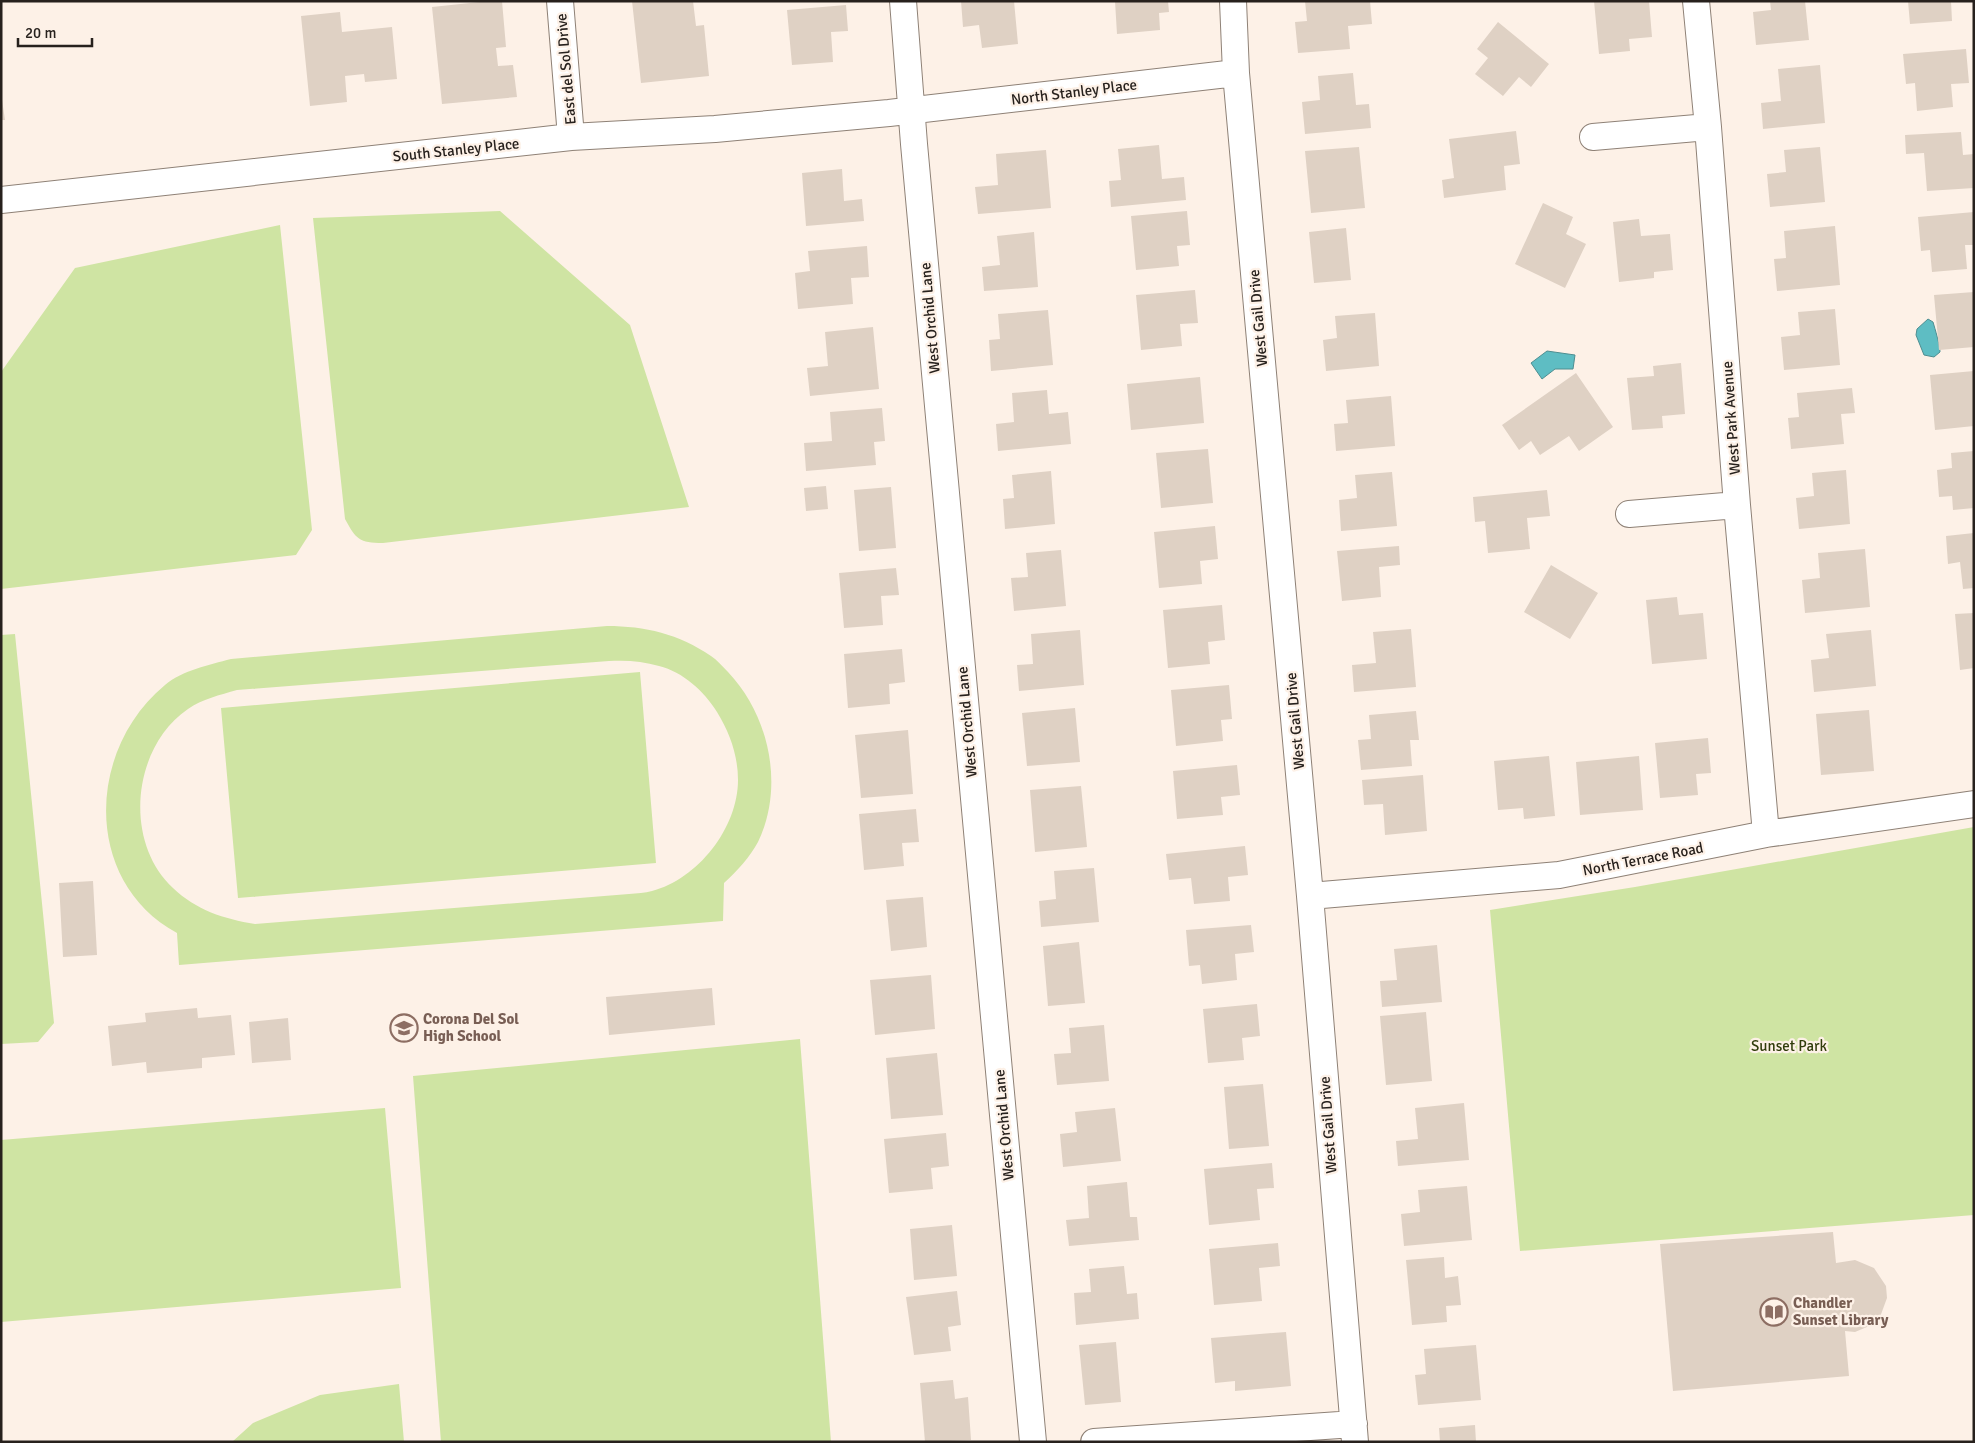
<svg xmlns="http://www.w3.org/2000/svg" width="1975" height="1443" font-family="Signika,sans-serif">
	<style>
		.green { fill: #cfe4a3; fill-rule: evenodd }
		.water { fill: #5ebdc3; stroke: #4e8e91 }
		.building { fill: #dfd1c4 }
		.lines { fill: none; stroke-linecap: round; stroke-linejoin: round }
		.minor-casing { stroke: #8e8176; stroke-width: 28 }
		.minor { stroke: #fff; stroke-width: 26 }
		.labels { text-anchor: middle; stroke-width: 4.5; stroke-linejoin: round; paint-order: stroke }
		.street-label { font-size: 15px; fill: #27211d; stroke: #fdf1e7 }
		.education-label { font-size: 15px; font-weight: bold; fill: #785e54; stroke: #fdf1e7; text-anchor: start }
		.park-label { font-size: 15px; fill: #303c0b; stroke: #fdf1e7 }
	</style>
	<rect width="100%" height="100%" fill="#fdf1e7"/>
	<path class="green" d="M 500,211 L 630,325 L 689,507 L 383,543 C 359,543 356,539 345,519 L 313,218 Z
		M 280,225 L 312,530 L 296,555 L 1,589 L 1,372 L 75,268 Z
		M 607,626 C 645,626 679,634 711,656 C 717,660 722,666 728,672 C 769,715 785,786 758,842 C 750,857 737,871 724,883 L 723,921 L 179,965 L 177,933 C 83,882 86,750 165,685 C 183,670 209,665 231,659 ZM 609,661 C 626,660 643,661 659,666 C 683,672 704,691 717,712 C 730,733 738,756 738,780 C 738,828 698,879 652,891 C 645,893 637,893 629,894 L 255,924 C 224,919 196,910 173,888 C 123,842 132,747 188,709 C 202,699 220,695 237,690 Z
		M 15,634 L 54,1023 L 38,1042 L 1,1044 L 1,635 Z
		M 640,672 L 656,863 L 238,898 L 221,708 Z
		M 1974,827 L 1974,1215 L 1520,1251 L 1490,910 L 1635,887 Z
		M 800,1039 L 831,1442 L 441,1442 L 413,1076 Z
		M 385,1108 L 401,1288 L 1,1322 L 1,1140 Z
		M 399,1384 L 404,1442 L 232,1442 L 253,1423 L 320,1395 Z"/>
	<path class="water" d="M 1928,319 L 1933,322 C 1935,329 1940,345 1940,352 L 1934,357 L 1924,355 L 1916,335 L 1917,329 Z
		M 1547,351 L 1575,355 L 1573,369 L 1555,369 L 1542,379 L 1531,363 Z"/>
	<path class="building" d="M 489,1 L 502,1 L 506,47 L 496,48 L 498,66 L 513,65 L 517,97 L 442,104 L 432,7 Z
		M 632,1 L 693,1 L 696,26 L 704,25 L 709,76 L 641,83 Z
		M 961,1 L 1014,1 L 1018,44 L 982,48 L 979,25 L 963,27 Z
		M 1115,1 L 1168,1 L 1169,12 L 1159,13 L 1160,30 L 1117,34 Z
		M 1305,1 L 1370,1 L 1372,24 L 1348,26 L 1350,49 L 1298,53 L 1295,22 L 1307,21 Z
		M 1594,1 L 1649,1 L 1652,37 L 1629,39 L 1630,51 L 1599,54 Z
		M 1770,1 L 1805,1 L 1809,40 L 1756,45 L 1753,12 L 1771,10 Z
		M 1908,1 L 1951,1 L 1952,21 L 1910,24 Z
		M 846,5 L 848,31 L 831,32 L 833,62 L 792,65 L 787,10 Z
		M 340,12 L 342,32 L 392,27 L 397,79 L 365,82 L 364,74 L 345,76 L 347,102 L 310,106 L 301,16 Z
		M 1498,22 L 1549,64 L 1531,87 L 1519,77 L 1503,96 L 1475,74 L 1488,58 L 1477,49 Z
		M 1966,49 L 1969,83 L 1951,84 L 1953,107 L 1917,111 L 1915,83 L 1906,84 L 1903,54 Z
		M 1820,65 L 1825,123 L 1763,129 L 1761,103 L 1781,101 L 1778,69 Z
		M 1353,73 L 1356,105 L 1369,104 L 1371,128 L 1305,134 L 1302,102 L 1320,100 L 1318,76 Z
		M 1,93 L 5,120 L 1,120 Z
		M 1516,131 L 1520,164 L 1504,166 L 1506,190 L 1444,198 L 1442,180 L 1454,178 L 1449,139 Z
		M 1961,132 L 1963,155 L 1974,154 L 1974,188 L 1927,191 L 1924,153 L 1906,154 L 1905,135 Z
		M 1159,145 L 1162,179 L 1184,177 L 1186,200 L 1111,207 L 1109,181 L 1121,180 L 1118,149 Z
		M 1359,147 L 1365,208 L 1311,213 L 1305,151 Z
		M 1820,147 L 1825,202 L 1770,207 L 1767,174 L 1786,172 L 1784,150 Z
		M 1046,150 L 1051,208 L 978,214 L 975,187 L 998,185 L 996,154 Z
		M 842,169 L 844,201 L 862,199 L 864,221 L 806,226 L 802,173 Z
		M 1543,203 L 1573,217 L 1566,234 L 1586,244 L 1565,288 L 1515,264 Z
		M 1187,211 L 1190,245 L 1177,246 L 1179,266 L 1136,270 L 1131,216 Z
		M 1974,212 L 1974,245 L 1965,245 L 1967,269 L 1932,272 L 1930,250 L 1921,251 L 1918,217 Z
		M 1639,219 L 1641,236 L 1670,234 L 1673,270 L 1654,272 L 1654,278 L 1619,282 L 1613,222 Z
		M 1835,226 L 1840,285 L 1777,291 L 1774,259 L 1786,258 L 1784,231 Z
		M 1346,228 L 1351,280 L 1314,283 L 1309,232 Z
		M 1034,232 L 1038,287 L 984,291 L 982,267 L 1000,265 L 997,236 Z
		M 867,246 L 869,277 L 851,278 L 853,304 L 798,309 L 795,273 L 810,271 L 808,251 Z
		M 1195,290 L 1198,323 L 1180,324 L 1182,346 L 1141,350 L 1136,295 Z
		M 1974,292 L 1974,347 L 1939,350 L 1934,295 Z
		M 1835,309 L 1840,365 L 1784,370 L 1781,337 L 1800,335 L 1798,312 Z
		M 1048,310 L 1053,365 L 991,371 L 989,340 L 1000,339 L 998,314 Z
		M 1375,313 L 1379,366 L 1326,371 L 1323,340 L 1337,338 L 1335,316 Z
		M 873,327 L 879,389 L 810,396 L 807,368 L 828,366 L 825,332 Z
		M 1681,363 L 1685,414 L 1662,416 L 1663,428 L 1632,430 L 1627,378 L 1654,376 L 1653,366 Z
		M 1974,371 L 1974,426 L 1935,430 L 1930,375 Z
		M 1576,373 L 1613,427 L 1579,451 L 1569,436 L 1540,455 L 1531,441 L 1519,450 L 1502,425 Z
		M 1200,377 L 1204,423 L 1131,430 L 1127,384 Z
		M 1852,388 L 1855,413 L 1841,414 L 1844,444 L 1791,449 L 1788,418 L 1799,417 L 1797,393 Z
		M 1047,390 L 1049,414 L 1068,412 L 1071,444 L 998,451 L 996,424 L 1014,422 L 1012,393 Z
		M 1391,396 L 1395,446 L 1336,451 L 1334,424 L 1348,423 L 1346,400 Z
		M 882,408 L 885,441 L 874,442 L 876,465 L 806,471 L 804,443 L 832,441 L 830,412 Z
		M 1208,449 L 1213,503 L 1161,508 L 1156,453 Z
		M 1974,451 L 1974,508 L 1953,510 L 1952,496 L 1939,497 L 1937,470 L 1952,468 L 1951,453 Z
		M 1846,470 L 1850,524 L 1799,529 L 1796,498 L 1814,496 L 1812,473 Z
		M 1051,471 L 1055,524 L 1005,529 L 1003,499 L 1014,498 L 1012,475 Z
		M 1392,472 L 1397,526 L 1341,531 L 1339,500 L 1357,498 L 1355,475 Z
		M 826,486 L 828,509 L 806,511 L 804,488 Z
		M 891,487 L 896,548 L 859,551 L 854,490 Z
		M 1547,490 L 1550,516 L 1527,518 L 1530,549 L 1488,553 L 1485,521 L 1475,522 L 1473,497 Z
		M 1215,526 L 1218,559 L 1200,561 L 1202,584 L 1159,588 L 1154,532 Z
		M 1974,533 L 1974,588 L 1963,589 L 1960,562 L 1948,564 L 1946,536 Z
		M 1399,546 L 1400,565 L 1379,567 L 1381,597 L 1342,601 L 1337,551 Z
		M 1865,549 L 1870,607 L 1805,613 L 1802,580 L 1820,578 L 1818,553 Z
		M 1061,550 L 1066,606 L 1014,611 L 1011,578 L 1028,577 L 1026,553 Z
		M 1551,565 L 1598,593 L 1570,639 L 1524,612 Z
		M 896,568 L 899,595 L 881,596 L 883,625 L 844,628 L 839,573 Z
		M 1677,597 L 1679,615 L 1703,613 L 1707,659 L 1652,664 L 1646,600 Z
		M 1222,605 L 1225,640 L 1208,642 L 1210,664 L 1168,668 L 1163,610 Z
		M 1974,613 L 1974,668 L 1960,670 L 1955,614 Z
		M 1411,629 L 1416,687 L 1354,692 L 1352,665 L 1376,663 L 1373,632 Z
		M 1080,630 L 1084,685 L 1019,691 L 1017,665 L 1033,664 L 1031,634 Z
		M 1871,630 L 1876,686 L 1814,692 L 1811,660 L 1829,658 L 1826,634 Z
		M 902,649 L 905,682 L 889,684 L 890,704 L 848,708 L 844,654 Z
		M 1229,685 L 1232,719 L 1221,720 L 1223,741 L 1176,746 L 1171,690 Z
		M 1075,708 L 1080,762 L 1027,766 L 1022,713 Z
		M 1869,710 L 1874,771 L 1821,775 L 1816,714 Z
		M 1416,711 L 1419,740 L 1410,740 L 1412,766 L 1361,770 L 1358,740 L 1371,739 L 1369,715 Z
		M 908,730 L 913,794 L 861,798 L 855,735 Z
		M 1708,738 L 1711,773 L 1696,774 L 1698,795 L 1660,798 L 1655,743 Z
		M 1549,756 L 1555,816 L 1524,819 L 1523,808 L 1498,810 L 1494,761 Z
		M 1639,756 L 1643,810 L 1580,815 L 1576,762 Z
		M 1237,765 L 1240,795 L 1221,797 L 1223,815 L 1177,819 L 1173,771 Z
		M 1423,775 L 1427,831 L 1385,835 L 1383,804 L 1364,805 L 1362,780 Z
		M 1081,786 L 1087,847 L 1035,852 L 1030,790 Z
		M 916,809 L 919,842 L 902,843 L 904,866 L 864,870 L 859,814 Z
		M 1245,846 L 1248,875 L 1228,877 L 1230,901 L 1194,904 L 1191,878 L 1169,880 L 1166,854 Z
		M 1094,868 L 1099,922 L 1041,927 L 1039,901 L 1056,899 L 1054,871 Z
		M 93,881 L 97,955 L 63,957 L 59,883 Z
		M 923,897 L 927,947 L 891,951 L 886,900 Z
		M 1251,925 L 1254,952 L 1235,954 L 1237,980 L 1202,984 L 1200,965 L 1189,966 L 1186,930 Z
		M 1079,942 L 1085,1003 L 1048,1006 L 1043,946 Z
		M 1437,945 L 1442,1002 L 1382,1007 L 1380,981 L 1397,980 L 1394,949 Z
		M 931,975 L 935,1029 L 875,1035 L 870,980 Z
		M 712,988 L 715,1025 L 609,1035 L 606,997 Z
		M 1257,1004 L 1260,1036 L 1242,1038 L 1244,1060 L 1208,1063 L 1203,1009 Z
		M 197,1008 L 198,1018 L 231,1015 L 235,1055 L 202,1058 L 202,1068 L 147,1073 L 146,1062 L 112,1066 L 108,1026 L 146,1022 L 145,1013 Z
		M 1426,1012 L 1432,1081 L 1386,1085 L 1380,1016 Z
		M 288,1018 L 291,1060 L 252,1063 L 249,1022 Z
		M 1104,1025 L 1109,1081 L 1057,1085 L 1054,1054 L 1071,1053 L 1069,1028 Z
		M 937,1053 L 943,1115 L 891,1119 L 886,1058 Z
		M 1263,1084 L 1269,1146 L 1229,1149 L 1224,1087 Z
		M 1464,1103 L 1469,1160 L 1398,1166 L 1396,1141 L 1418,1139 L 1415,1108 Z
		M 1115,1108 L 1121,1161 L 1063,1167 L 1060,1134 L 1077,1132 L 1075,1112 Z
		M 946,1133 L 949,1166 L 931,1168 L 933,1189 L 889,1193 L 884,1139 Z
		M 1272,1163 L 1274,1188 L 1257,1189 L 1260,1220 L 1209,1225 L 1204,1169 Z
		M 1127,1182 L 1130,1217 L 1137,1217 L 1139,1240 L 1069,1246 L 1066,1220 L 1089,1218 L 1087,1186 Z
		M 1467,1186 L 1472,1240 L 1404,1246 L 1401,1214 L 1420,1212 L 1418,1190 Z
		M 952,1225 L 957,1276 L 914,1280 L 910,1229 Z
		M 1833,1232 L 1836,1263 L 1855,1260 L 1874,1268 L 1886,1286 L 1887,1298 L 1880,1317 L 1874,1324 L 1855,1332 L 1845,1331 L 1849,1376 L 1673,1391 L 1660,1244 Z
		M 1278,1243 L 1280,1266 L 1259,1268 L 1262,1301 L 1214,1305 L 1209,1249 Z
		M 1444,1257 L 1445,1278 L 1458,1276 L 1461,1305 L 1446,1306 L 1447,1322 L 1412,1325 L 1406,1260 Z
		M 1124,1266 L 1127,1294 L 1137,1293 L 1139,1319 L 1076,1325 L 1074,1293 L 1091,1292 L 1089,1269 Z
		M 957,1291 L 961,1325 L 948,1327 L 951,1351 L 914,1355 L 906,1297 Z
		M 1286,1332 L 1291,1386 L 1235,1391 L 1235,1381 L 1215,1383 L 1211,1338 Z
		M 1116,1342 L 1121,1402 L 1085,1405 L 1079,1345 Z
		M 1476,1345 L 1481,1400 L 1418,1405 L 1415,1375 L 1426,1374 L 1424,1349 Z
		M 953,1380 L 955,1399 L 968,1397 L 971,1440 L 925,1442 L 920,1383 Z
		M 1475,1425 L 1476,1442 L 1440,1442 L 1439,1428 Z"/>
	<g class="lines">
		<g class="minor-casing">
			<path id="minor" d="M 560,1 L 571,137
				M 903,1 L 914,144 L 1033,1442
				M 1233,1 L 1236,73 L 1310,896 L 1355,1442
				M 1696,1 L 1708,127 L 1737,505 L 1766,834
				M 1593,137 L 1708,127
				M 1,200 L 571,137 L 715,129 L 889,113 L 1236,73
				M 1629,514 L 1737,505
				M 1310,896 L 1559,875 L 1766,834 L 1974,804
				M 1094,1442 L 1354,1424"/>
		</g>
		<use href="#minor" class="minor"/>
	</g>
	<defs>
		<g id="school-ring" transform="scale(1.4375)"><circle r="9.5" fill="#fdf1e7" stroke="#8d6e63" stroke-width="1.5"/><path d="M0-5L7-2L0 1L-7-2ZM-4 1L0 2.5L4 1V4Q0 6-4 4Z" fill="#8d6e63"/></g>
		<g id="library-ring" transform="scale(1.4375)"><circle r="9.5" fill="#fdf1e7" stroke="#8d6e63" stroke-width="1.5"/><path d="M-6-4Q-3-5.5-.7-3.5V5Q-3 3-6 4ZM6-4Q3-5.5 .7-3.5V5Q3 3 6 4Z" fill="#8d6e63"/></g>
	</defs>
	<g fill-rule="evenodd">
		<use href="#school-ring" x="404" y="1028"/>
		<use href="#library-ring" x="1774" y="1312"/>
	</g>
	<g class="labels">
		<g class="street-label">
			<text transform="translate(566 69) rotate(-95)" y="5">East del Sol Drive</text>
			<text transform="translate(1074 92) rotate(-7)" y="5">North Stanley Place</text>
			<text transform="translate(456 150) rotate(-6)" y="5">South Stanley Place</text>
			<text transform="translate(930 318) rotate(-95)" y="5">West Orchid Lane</text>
			<text transform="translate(1258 318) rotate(-95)" y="5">West Gail Drive</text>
			<text transform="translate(1731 418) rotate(-94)" y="5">West Park Avenue</text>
			<text transform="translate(1295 721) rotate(-95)" y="5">West Gail Drive</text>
			<text transform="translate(967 722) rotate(-95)" y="5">West Orchid Lane</text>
			<text transform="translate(1643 859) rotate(-11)" y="5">North Terrace Road</text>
			<text transform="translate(1004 1125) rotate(-95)" y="5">West Orchid Lane</text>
			<text transform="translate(1328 1125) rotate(-94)" y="5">West Gail Drive</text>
		</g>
		<g class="education-label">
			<text x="423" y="1024">Corona Del Sol<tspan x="423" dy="17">High School</tspan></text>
			<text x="1793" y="1308">Chandler<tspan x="1793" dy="17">Sunset Library</tspan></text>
		</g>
		<g class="park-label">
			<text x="1789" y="1051">Sunset Park</text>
		</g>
	</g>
	<rect width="1975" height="1443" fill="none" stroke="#27211d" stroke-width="5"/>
	<path d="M18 38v8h74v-8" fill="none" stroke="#27211d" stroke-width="2.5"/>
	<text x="25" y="38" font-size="15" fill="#27211d" stroke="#fdf1e7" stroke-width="4" paint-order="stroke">20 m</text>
</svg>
